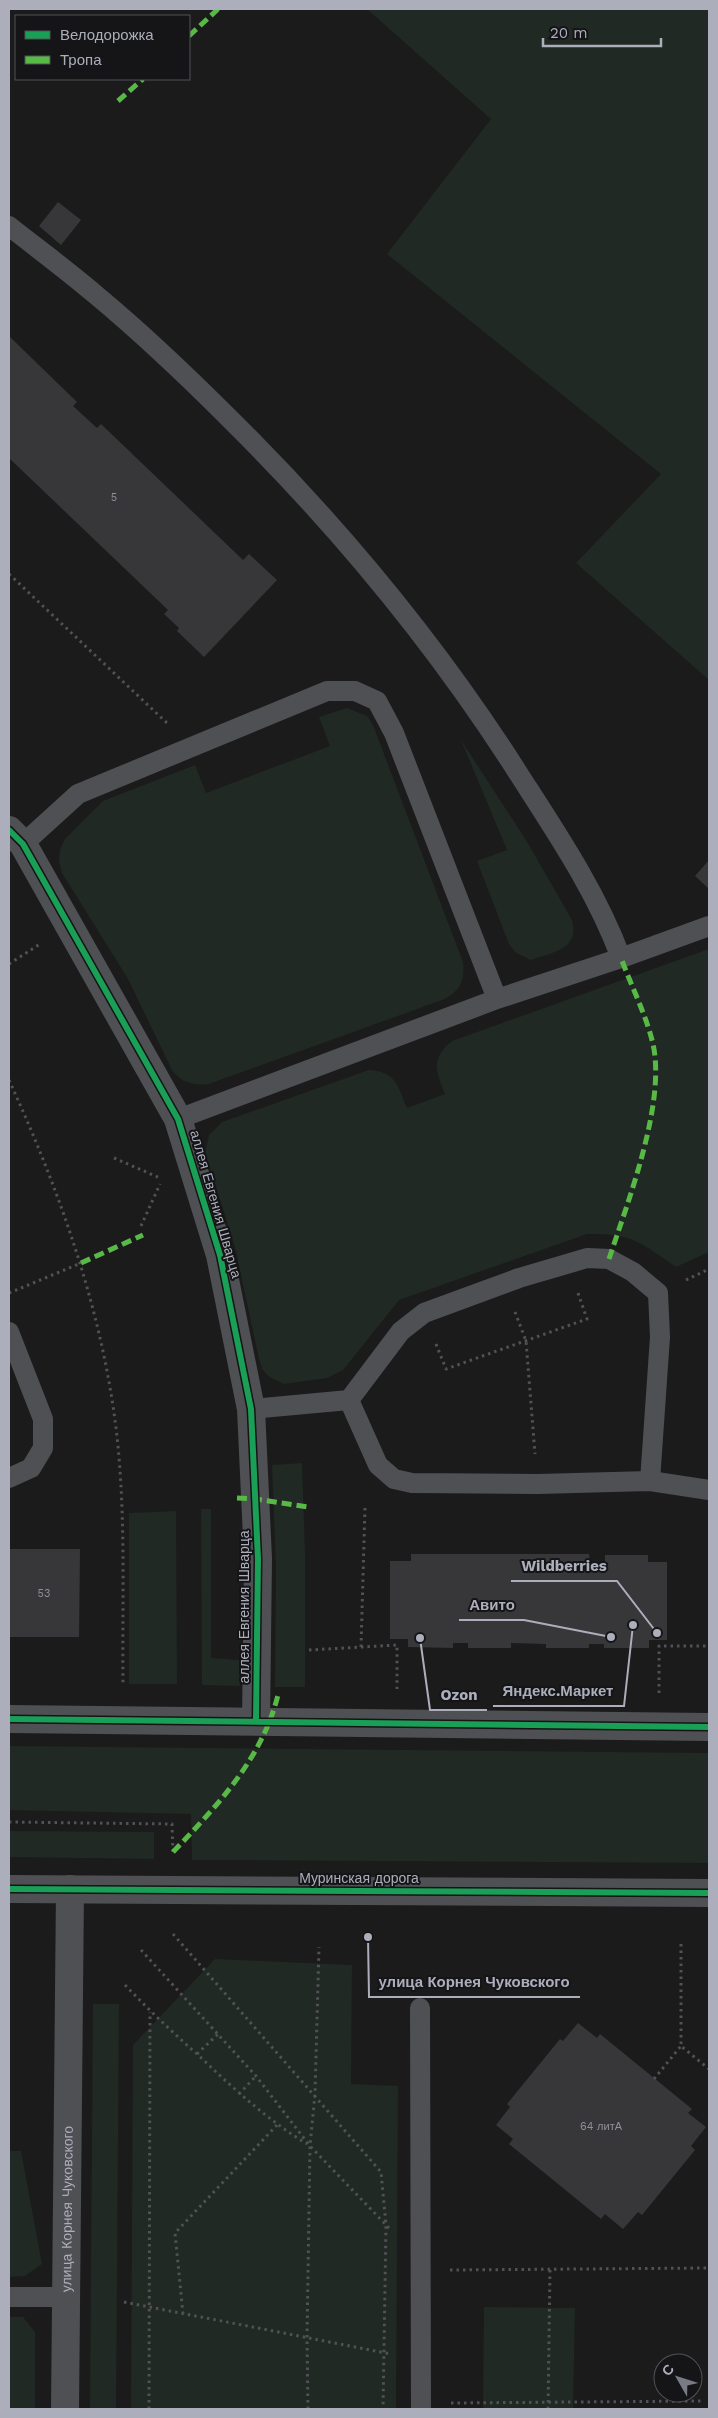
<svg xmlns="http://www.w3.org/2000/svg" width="718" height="2418" font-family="'Work Sans',sans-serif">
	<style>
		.green { fill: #202923 }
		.building { fill: #373739 }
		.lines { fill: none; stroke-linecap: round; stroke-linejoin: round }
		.path { stroke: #515156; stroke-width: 3; stroke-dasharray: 2.5 4; stroke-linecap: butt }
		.service { stroke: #4f5054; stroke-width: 20 }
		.minor { stroke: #4f5054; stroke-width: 28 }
		.tertiary { stroke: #4f5054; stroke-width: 28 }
		.quiet { stroke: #58b947; stroke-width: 5; stroke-dasharray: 10 5; stroke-linecap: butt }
		.cycleway-casing { stroke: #151517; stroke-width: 9 }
		.cycleway { stroke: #1a9f57; stroke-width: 6 }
		.labels { text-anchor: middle; stroke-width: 4; stroke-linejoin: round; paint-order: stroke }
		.number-label { font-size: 11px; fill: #8f909b }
		.street-label { font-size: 14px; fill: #acaebc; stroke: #151517 }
		.leader { fill: none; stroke: #acaebc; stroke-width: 2 }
		.callout-dot { fill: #acaebc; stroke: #151517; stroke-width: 2 }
		.callout-label { font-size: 15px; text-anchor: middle; font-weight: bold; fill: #acaebc; stroke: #151517; stroke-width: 4; stroke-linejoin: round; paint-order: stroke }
	</style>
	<rect width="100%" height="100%" fill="#1b1b1b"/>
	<path class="green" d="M 367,9 L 709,9 L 709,680 L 576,563 L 661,474 L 387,254 L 491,119 Z
		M 347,708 L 367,716 L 373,725 L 463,962 C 465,979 461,990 445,999 L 209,1084 C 194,1086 184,1083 173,1072 L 128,979 L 62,873 L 59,861 L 60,850 L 65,839 L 103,801 L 195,765 L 206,793 L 330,746 L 319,717 Z
		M 461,740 L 526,840 L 572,920 C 580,950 552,952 531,960 L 515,952 L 509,944 L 477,861 L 507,850 Z
		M 709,949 L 709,1252 L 676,1267 C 640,1242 632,1233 587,1234 L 399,1300 L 343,1370 L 327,1378 L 284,1384 L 268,1376 L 262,1369 L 259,1359 L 235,1247 L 205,1152 L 209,1135 L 222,1122 L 369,1070 C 397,1072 398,1087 407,1108 L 445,1094 C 436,1071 430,1059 452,1041 Z
		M 302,1463 L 305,1552 L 305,1687 L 275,1687 L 276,1568 L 272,1465 Z
		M 201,1509 L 211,1509 L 211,1658 L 239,1660 L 240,1686 L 202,1685 Z
		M 176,1511 L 177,1684 L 129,1684 L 129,1513 Z
		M 9,1746 L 709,1753 L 709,1863 L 192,1860 L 191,1814 L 9,1810 Z
		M 9,1831 L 154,1832 L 154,1859 L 9,1857 Z
		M 215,1959 L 352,1965 L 351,2084 L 398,2086 L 396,2409 L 131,2409 L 133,2045 Z
		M 93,2004 L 119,2004 L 116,2409 L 90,2409 Z
		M 9,2151 L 21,2151 L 42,2264 L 25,2276 L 9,2277 Z
		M 484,2307 L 575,2308 L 573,2409 L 483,2409 Z
		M 9,2317 L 23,2317 L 35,2332 L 35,2409 L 9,2409 Z"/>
	<path class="building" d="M 58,202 L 81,220 L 61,245 L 39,226 Z
		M 9,336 L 77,402 L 73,406 L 97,428 L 101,424 L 243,560 L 249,554 L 277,580 L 204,657 L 177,631 L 179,628 L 164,614 L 168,610 L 9,458 Z
		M 709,860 L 709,889 L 695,876 Z
		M 9,1549 L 80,1549 L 79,1637 L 9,1637 Z
		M 411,1554 L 589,1554 L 590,1562 L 605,1562 L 605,1555 L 648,1555 L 648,1562 L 667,1562 L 667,1640 L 649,1640 L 649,1648 L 604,1648 L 604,1644 L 589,1644 L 589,1648 L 546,1648 L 546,1644 L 511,1643 L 511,1648 L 468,1648 L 468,1643 L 453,1643 L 453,1648 L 408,1647 L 408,1639 L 390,1639 L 390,1561 L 411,1561 Z
		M 578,2023 L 597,2038 L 600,2034 L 692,2109 L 688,2113 L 706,2127 L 691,2146 L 695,2150 L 642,2215 L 638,2212 L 623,2229 L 605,2214 L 601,2219 L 509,2144 L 513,2139 L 496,2125 L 510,2107 L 507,2104 L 560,2039 L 563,2041 Z"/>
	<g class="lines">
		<path class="path" d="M 9,574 L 168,724
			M 9,964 L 40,944
			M 9,1080 C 56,1183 96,1293 113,1406 C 127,1498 122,1592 123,1685
			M 114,1158 L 160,1178
			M 141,1226 L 160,1184
			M 686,1280 L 709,1269
			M 9,1293 L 81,1263
			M 515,1312 L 526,1341 L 535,1454
			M 436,1344 L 446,1369 L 587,1319 L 578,1293
			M 361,1647 L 365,1507
			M 309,1650 L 397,1645 L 397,1689
			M 659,1693 L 659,1646 L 709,1646
			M 9,1822 L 172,1824 L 173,1855
			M 173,1934 L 381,2172 L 386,2225 L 383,2409
			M 681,1944 L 681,2046 L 709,2069
			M 141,1950 L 256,2076 L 310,2146 L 389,2228
			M 125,1985 C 148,2009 172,2032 197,2054 C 232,2087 266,2119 307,2144
			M 197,2054 L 218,2034
			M 654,2079 L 681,2046
			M 239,2094 L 256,2076
			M 450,2270 L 709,2268
			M 124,2302 L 391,2354
			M 183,2314 L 175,2233 L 277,2125
			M 451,2403 L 703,2401
			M 149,2409 L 150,2012
			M 308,2409 L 307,2337 L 310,2146 L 315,2094 L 319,1947
			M 548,2409 L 550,2269"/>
		<path class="service" d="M 9,226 C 38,249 68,271 96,295 C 143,334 188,377 231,420 C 341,529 437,645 520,776 C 558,835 597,893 621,958
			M 23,844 L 78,794 L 327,691 L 355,691 L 377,701 L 394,733 L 497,999
			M 178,1119 L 497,999 L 621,958 L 709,926
			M 9,1332 L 43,1419 L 43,1448 L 31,1468 L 9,1478
			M 349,1400 L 378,1465 L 394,1479 L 412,1483 L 538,1484 L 650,1481 L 709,1490
			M 251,1409 L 349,1400 L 401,1331 L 424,1313 L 519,1278 L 587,1258 L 609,1259 L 633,1272 L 658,1293 L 660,1337 L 650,1481
			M 420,2008 L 421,2409
			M 9,2297 L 66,2297"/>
		<g class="minor">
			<path d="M 9,830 L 23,844 L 178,1119 L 220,1255 L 251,1409 L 258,1559 L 256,1720"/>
			<path d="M 9,1719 L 709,1727"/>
			<path id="s1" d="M 65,2409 L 70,1889"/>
		</g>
		<path class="tertiary" d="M 9,1889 L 709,1893"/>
		<path class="quiet" d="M 189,36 L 218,9
			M 118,101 L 143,79
			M 609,1259 C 628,1201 668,1099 652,1040 C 645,1013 631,985 621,958
			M 81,1263 L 143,1235
			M 237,1498 L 256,1499 L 308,1507
			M 173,1852 C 217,1806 262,1759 278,1695"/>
		<g class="cycleway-casing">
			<path id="cycleway" d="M 9,830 L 23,844 L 178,1119 L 220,1255 L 251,1409 L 258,1559 L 256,1720
				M 9,1719 L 709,1727
				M 9,1889 L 709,1893"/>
		</g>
		<use href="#cycleway" class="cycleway"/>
	</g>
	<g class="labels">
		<g class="number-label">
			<text x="114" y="501">5</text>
			<text x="44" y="1597">53</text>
			<text x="601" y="2130">64 литА</text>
		</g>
		<g class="street-label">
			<text transform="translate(216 1204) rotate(74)" y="5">аллея Евгения Шварца</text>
			<text transform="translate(244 1607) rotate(-90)" y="5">аллея Евгения Шварца</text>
			<text x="359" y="1883">Муринская дорога</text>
			<text dy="5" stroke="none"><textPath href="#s1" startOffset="200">улица Корнея Чуковского</textPath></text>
		</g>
	</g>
	<path class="leader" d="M657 1633L617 1581H511M611 1637L524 1620H459M633 1625L624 1706H493M420 1638L430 1710H487M368 1937L369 1997H580"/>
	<g class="callout-dot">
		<circle cx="657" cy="1633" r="5"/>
		<circle cx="611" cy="1637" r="5"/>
		<circle cx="633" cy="1625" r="5"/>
		<circle cx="420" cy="1638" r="5"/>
		<circle cx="368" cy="1937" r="5"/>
	</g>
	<g class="callout-label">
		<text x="564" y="1571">Wildberries</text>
		<text x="492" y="1610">Авито</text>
		<text x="558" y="1696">Яндекс.Маркет</text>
		<text x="459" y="1700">Ozon</text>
		<text x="474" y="1987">улица Корнея Чуковского</text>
	</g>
	<rect width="718" height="2418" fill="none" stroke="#acaebc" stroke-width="20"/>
	<rect x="15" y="15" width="175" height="65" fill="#151517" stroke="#515259"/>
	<rect x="25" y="31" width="25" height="8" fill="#1a9f57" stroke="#515259"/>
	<text x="60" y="40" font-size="15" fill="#acaebc">Велодорожка</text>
	<rect x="25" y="56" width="25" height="8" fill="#58b947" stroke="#515259"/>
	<text x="60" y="65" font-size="15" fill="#acaebc">Тропа</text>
	<g transform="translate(678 2378) rotate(309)"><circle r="24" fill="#151517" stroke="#515259"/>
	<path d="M0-4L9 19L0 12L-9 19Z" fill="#797b84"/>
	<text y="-8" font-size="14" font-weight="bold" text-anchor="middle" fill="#acaebc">С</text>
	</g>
	<path d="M543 38v8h118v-8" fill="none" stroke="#acaebc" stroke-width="2.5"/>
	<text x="550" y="38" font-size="15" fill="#acaebc" stroke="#151517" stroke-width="4" paint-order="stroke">20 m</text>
</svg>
